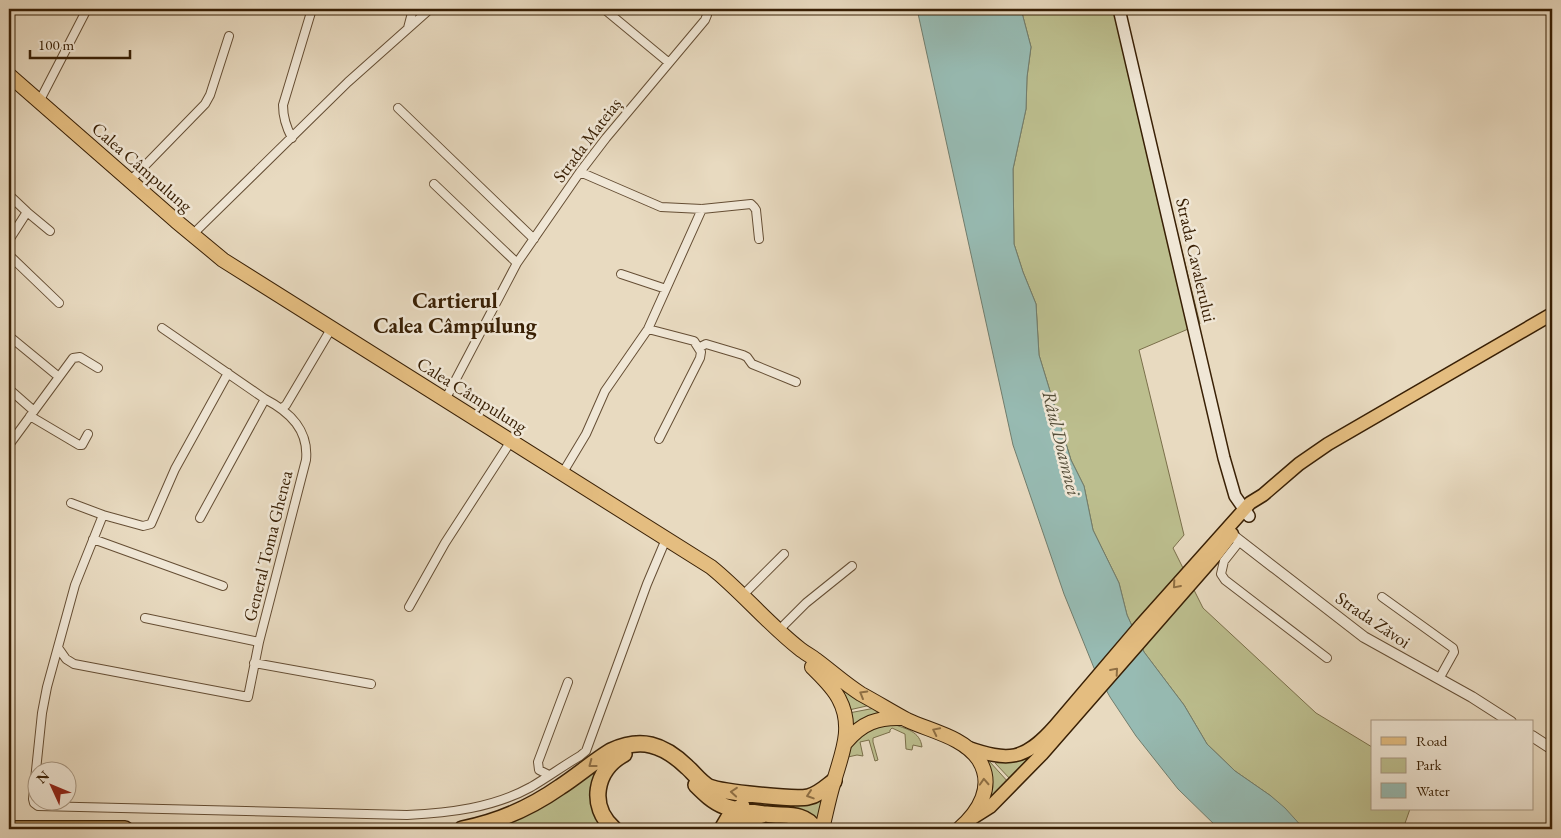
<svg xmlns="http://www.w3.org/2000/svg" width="1561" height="838" font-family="'EB Garamond',serif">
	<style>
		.green { fill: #bcbe8e; stroke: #7a6f4a }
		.water { fill: #97bbb3; stroke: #717d6d }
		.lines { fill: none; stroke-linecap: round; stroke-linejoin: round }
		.minor-casing { stroke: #654e34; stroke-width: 10 }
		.tertiary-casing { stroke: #654e34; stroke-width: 12 }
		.secondary-casing { stroke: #392005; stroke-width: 14 }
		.primary-casing { stroke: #392005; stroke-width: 15 }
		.trunk-casing { stroke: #392005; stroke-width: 16 }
		.motorway-casing { stroke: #392005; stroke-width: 18 }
		.minor { stroke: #f0e7d6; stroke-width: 8 }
		.tertiary { stroke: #f0e7d6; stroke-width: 10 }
		.secondary { stroke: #f0e7d6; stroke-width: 11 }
		.primary { stroke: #e4bd80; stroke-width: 12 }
		.trunk { stroke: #e4bd80; stroke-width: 14 }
		.motorway { stroke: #e4bd80; stroke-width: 15 }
		.oneway { stroke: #8e6e42 }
		.labels { text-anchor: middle; stroke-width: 5; stroke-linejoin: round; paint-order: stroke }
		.street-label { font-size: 18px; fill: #392005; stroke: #f0e7d6 }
		.water-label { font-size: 19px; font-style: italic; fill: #554e39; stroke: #f0e7d6 }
		.district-label { font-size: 22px; font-weight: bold; fill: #392005; stroke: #f0e7d6 }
	</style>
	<rect width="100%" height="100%" fill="#e8dac0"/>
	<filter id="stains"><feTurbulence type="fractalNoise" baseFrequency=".004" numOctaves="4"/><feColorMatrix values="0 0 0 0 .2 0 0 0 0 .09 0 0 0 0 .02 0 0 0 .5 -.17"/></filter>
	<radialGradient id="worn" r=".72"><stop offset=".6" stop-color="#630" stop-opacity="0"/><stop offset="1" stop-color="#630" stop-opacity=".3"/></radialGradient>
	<path class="green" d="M 1021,9 L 1124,9 L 1141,85 L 1200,324 L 1139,350 L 1184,535 L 1173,548 L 1203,608 L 1316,713 L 1372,747 L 1372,809 L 1410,809 L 1403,829 L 1304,829 L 1271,796 L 1235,771 L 1207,744 L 1184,705 L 1144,652 L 1127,615 L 1119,583 L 1093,530 L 1084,486 L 1071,460 L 1039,355 L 1036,304 L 1023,272 L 1014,244 L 1013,169 L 1026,109 L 1027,77 L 1031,47 Z
		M 833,682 L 871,705 L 849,710 Z
		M 875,708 L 882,713 L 865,718 L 850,727 L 849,713 Z
		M 893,724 C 906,729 920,731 922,747 L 913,745 L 912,750 L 906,749 L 905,734 L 892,728 L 890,730 L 890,732 L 873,738 L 873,742 L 878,760 L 875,761 L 869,740 L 860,742 L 863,756 L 857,755 L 848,757 C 853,733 870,727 893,724 Z
		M 617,751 L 599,773 L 611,829 L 471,829 Z
		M 1033,754 L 1012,781 L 995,763 L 1014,762 Z
		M 986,760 L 990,762 L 1009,783 L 987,805 Z
		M 823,798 L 817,822 L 792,810 L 792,805 L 813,803 Z
		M 760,804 L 790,804 L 790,810 L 746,808 Z"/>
	<path class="water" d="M 917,9 L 1021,9 L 1031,47 L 1027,77 L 1026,109 L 1013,169 L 1014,244 L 1023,272 L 1036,304 L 1039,355 L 1071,460 L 1084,486 L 1093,530 L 1119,583 L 1127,615 L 1144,652 L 1184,705 L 1207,744 L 1235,771 L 1271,796 L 1285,808 L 1304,829 L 1219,829 L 1178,789 L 1136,736 L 1110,697 L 1094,668 L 1064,594 L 1013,445 Z"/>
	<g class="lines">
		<g class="minor-casing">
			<path id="minor" d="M 604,9 L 668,62
				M 9,13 L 11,9
				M 408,28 L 413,9
				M 39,102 L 87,9
				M 398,108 L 534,239
				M 292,138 C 286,127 283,118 283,105 L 312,9
				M 580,172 L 661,207 L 702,209 L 751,204 L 754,207 L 756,210 L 759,239
				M 130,181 L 205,104 L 210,95 L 229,36
				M 434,184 L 517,263
				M 9,195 L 27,212 L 9,240
				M 27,212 L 50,231
				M 192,235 L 348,82 L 430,9
				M 9,255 L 59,303
				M 621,274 L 666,289
				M 648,329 L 694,341 L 701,352 L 700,358 L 659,439
				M 9,336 L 59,377
				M 700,347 L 706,344 L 743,355 L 747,357 L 752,364 L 796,382
				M 228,373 L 175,469 L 151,524 L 143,526 L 103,515 L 75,585 L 47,687 L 42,713 L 33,799 L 34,803 L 38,806 L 407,815 C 449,813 493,808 531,787 C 548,777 563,766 580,756 L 586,751 L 647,584 L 666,539
				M 9,389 L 34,411
				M 445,400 L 517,263 L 580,172 L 606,138 L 705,20 L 707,15 L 706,9
				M 282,408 L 286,405 L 331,329
				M 30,416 L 79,445 L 82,445 L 88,434
				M 9,445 L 73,358 L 80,357 L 98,368
				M 562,474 L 586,434 L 605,391 L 648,329 L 702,209
				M 71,503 L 103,515
				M 200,518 L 265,399
				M 93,539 L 223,586
				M 1239,542 L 1224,561 L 1221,574 L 1225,580 L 1327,658
				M 743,595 L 784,554
				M 1382,597 L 1453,648 L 1454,652 L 1439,679
				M 409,607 L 445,543 L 511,441
				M 145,618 L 259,642
				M 779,630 L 806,603 L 852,566
				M 59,649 L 66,659 L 74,664 L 248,697 L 259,642 L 306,460 C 309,430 290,412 265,399 L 162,328
				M 254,663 L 371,684
				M 549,775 L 539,770 L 538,762 L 568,682"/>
		</g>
		<g class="tertiary-casing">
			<path id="tertiary" d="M 1227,531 L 1364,637 L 1472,697 L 1511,722
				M 1532,736 L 1552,749"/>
		</g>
		<g class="secondary-casing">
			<path id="secondary" d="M 1119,9 L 1224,458 L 1235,496 L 1249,516"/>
		</g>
		<g class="primary-casing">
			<path id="primary" d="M 966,747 C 1009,762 1024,761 1055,726 L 1141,625 L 1250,503 L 1263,495 L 1299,464 L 1328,444 L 1552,314
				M 971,819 L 990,807 L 1042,754 L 1215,556 L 1232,534"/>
		</g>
		<g class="trunk-casing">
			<path id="trunk" d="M 9,75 L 176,221 L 223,260 L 711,567 C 742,592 768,624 800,649 C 805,653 811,656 816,660 C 831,671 845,684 861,694 C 876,702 892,712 907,720 C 930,731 964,737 979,760 C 995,786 979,812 959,829
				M 812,667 C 822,677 833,687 839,699 C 854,727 842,753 834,781 C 829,797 826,813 822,829
				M 846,742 C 862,723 878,717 902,718"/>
		</g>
		<g class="motorway-casing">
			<path id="motorway" d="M 696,785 C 704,793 713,802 724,806 C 737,811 752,812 766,814 C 784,817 804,811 815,829
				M 9,829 L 125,829
				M 462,829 C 498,822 530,808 560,787 C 577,776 593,762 611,751 C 641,737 663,744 687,767 C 694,773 700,782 709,787 C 721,792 795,800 808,797 C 818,795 826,787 834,781
				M 614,829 C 588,806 595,770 624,754
				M 722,829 L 729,817 L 742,806
				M 733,829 L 740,822 L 762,815"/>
		</g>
		<use href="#minor" class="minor"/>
		<use href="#tertiary" class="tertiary"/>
		<use href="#secondary" class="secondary"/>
		<use href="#primary" class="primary"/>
		<use href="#trunk" class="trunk"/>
		<use href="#motorway" class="motorway"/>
	</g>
	<defs><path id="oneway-chevron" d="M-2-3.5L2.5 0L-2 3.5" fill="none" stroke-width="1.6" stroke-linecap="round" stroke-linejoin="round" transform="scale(1.25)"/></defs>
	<g class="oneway">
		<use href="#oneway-chevron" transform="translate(1176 585) rotate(131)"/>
		<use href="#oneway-chevron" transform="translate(1115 671) rotate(-49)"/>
		<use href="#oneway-chevron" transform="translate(863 694) rotate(-150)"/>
		<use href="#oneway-chevron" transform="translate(936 731) rotate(-154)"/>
		<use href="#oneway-chevron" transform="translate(592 764) rotate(143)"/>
		<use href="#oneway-chevron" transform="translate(984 782) rotate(-93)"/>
		<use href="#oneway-chevron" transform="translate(734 792) rotate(-175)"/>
		<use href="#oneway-chevron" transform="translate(810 795) rotate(162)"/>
	</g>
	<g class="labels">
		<g class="street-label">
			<text transform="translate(587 140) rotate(-53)" y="6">Strada Mateiaș</text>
			<text transform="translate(142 167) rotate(41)" y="6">Calea Câmpulung</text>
			<text transform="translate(1196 260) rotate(77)" y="6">Strada Cavalerului</text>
			<text transform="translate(472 395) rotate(32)" y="6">Calea Câmpulung</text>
			<text transform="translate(268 546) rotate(-76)" y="6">General Toma Ghenea</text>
			<text transform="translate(1373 620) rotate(34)" y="6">Strada Zăvoi</text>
		</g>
		<g class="water-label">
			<text transform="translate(1062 443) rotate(76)" y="7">Râul Doamnei</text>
		</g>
		<g class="district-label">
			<text x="455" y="308">Cartierul<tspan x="455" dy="25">Calea Câmpulung</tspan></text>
		</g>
	</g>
	<rect width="1561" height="838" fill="none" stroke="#e8dac0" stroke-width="30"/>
	<rect x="10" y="10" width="1541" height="818" fill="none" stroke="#392005" stroke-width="2.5"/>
	<rect x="15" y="15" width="1531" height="808" fill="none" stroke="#392005"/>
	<rect x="1371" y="720" width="162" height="90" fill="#f0e7d6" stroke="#a79782"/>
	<rect x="1381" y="737" width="25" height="8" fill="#e4bd80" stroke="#a79782"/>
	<text x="1416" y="746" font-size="15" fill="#392005">Road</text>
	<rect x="1381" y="758" width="25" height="15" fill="#bcbe8e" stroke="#a79782"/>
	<text x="1416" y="770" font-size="15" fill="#392005">Park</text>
	<rect x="1381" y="783" width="25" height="15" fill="#97bbb3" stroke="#a79782"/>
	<text x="1416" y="796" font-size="15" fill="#392005">Water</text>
	<g transform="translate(52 786) rotate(314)"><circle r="24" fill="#f0e7d6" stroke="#a79782"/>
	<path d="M0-4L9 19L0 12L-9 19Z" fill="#8f2418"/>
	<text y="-8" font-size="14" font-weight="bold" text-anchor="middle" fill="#392005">N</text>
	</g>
	<path d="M30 50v8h100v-8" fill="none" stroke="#392005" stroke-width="2.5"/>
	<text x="38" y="50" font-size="15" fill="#392005" stroke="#f0e7d6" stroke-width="4" paint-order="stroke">100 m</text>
	<rect width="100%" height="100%" filter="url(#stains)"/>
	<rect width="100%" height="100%" fill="url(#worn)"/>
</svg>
